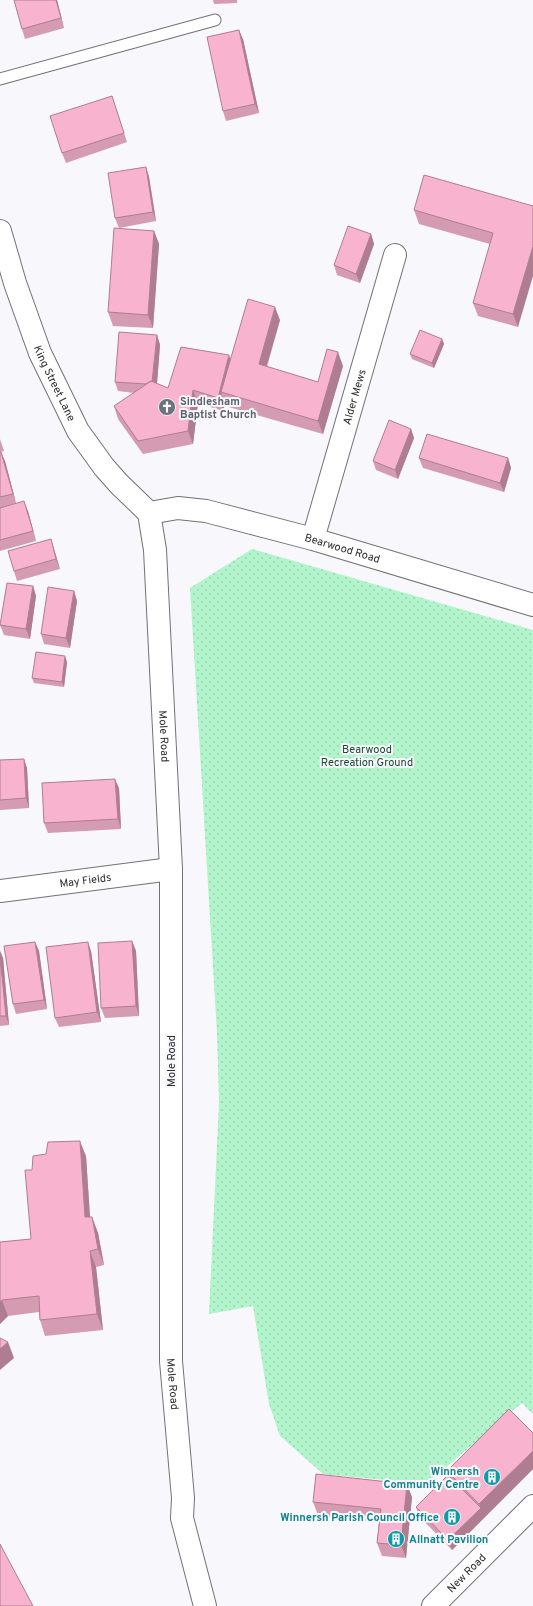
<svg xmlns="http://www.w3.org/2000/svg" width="533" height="1606" font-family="Overpass,sans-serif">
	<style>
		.grass { fill: url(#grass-dots) }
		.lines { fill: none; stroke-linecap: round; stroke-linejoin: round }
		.lane-casing { stroke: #727175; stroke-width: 13 }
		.street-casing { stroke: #727175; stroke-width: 24 }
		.secondary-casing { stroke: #727175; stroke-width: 24 }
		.lane { stroke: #fff; stroke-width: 11 }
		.street { stroke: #fff; stroke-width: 22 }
		.secondary { stroke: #fff; stroke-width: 22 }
		.wall { fill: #d59bb1 }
		.shaded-wall { fill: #ae7e90 }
		.building { fill: #f8b4ce; stroke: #ae7e90 }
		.labels { text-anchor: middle; stroke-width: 4; stroke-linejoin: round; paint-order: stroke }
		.street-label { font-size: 11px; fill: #2d2d2e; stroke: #f8f7fb }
		.worship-label { font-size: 11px; font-weight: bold; fill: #5b616d; stroke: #f8f7fb; text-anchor: start }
		.park-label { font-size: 11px; fill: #174930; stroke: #f8f7fb }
		.culture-label { font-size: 11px; font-weight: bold; fill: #0d838f; stroke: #f8f7fb; text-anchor: end }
	</style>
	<defs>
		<pattern id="grass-dots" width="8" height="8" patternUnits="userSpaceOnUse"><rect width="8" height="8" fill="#b2f4cc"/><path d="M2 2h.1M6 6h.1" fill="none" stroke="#99d2b0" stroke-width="1.8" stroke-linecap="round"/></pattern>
	</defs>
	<rect width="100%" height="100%" fill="#f8f7fb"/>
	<path class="grass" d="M 252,549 L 533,630 L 533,1414 L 522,1403 L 426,1484 L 323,1474 L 280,1436 L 269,1404 L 253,1306 L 209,1314 L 219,1103 L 217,1033 L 190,588 Z"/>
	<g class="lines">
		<g class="lane-casing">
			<path id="lane" d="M 0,79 L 215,20"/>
		</g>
		<g class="street-casing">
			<g id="street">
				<path id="s1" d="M 313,539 L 395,255"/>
				<path id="s2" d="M 0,891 L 171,869"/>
				<path id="s3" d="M 433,1606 L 533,1506"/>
			</g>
		</g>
		<g class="secondary-casing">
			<g id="secondary">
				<path id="s4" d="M 0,231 L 15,283 L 40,353 L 78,431 L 104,467 L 119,484 L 149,513"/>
				<path id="s5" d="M 149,513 L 155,550 L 171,869 L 171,1361 L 183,1498 L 182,1518 L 205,1606"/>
				<path id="s6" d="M 149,513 L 178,508 L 206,511 L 313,539 L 533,605"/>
			</g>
		</g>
		<use href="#lane" class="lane"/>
		<use href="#street" class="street"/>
		<use href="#secondary" class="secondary"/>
	</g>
	<path class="wall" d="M 14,0 L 57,0 L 64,28 L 25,39 L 22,29 Z
		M 213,0 L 237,0 L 237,3 L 214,4 Z
		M 243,39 L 259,113 L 226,121 L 223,111 Z
		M 112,96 L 127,142 L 66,163 L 62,153 Z
		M 146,167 L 149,177 L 156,221 L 119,228 L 115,218 Z
		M 533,206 L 518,327 L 478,316 L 473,303 L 490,244 L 419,224 L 414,210 Z
		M 154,231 L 159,244 L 153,328 L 113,326 L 108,312 Z
		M 371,234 L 374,244 L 360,283 L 337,275 L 334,265 Z
		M 280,320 L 267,367 L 318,382 L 343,366 L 323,434 L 225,406 L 225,404 L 223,411 L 198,403 L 193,444 L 143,454 L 118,419 L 114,406 L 134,393 L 118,391 L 115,382 L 157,335 L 160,345 L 157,384 L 168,388 L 230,359 Z
		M 442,339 L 444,344 L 434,368 L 412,359 L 410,354 Z
		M 411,429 L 414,438 L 398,479 L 376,470 L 373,461 Z
		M 0,439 L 4,451 L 0,452 Z
		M 0,452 L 5,461 L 16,503 L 0,508 Z
		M 419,458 L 508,458 L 511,468 L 504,492 L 423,468 Z
		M 0,508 L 28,511 L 36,541 L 0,551 Z
		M 51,539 L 60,569 L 17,581 L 14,571 Z
		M 33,586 L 36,596 L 30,639 L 4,635 L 0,625 Z
		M 74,591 L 77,601 L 70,648 L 44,644 L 41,634 Z
		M 67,662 L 64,687 L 34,683 L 32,678 Z
		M 24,759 L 27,768 L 29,808 L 0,810 L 0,760 Z
		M 119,788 L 121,829 L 48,833 L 44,823 Z
		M 132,941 L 136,951 L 139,1016 L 105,1018 L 101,1008 Z
		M 35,942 L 39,951 L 47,1009 L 16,1014 L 13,1004 Z
		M 0,951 L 3,958 L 9,1025 L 0,1026 Z
		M 91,951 L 101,1022 L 59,1027 L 55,1018 Z
		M 86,1156 L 90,1217 L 92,1217 L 98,1233 L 104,1265 L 96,1267 L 103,1330 L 45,1336 L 40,1320 L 39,1312 L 8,1316 L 0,1324 L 0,1242 L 31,1239 L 32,1170 Z
		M 533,1469 L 452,1550 L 419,1516 L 416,1507 L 448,1475 L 447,1471 Z
		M 412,1497 L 406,1558 L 382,1556 L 377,1543 L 379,1522 L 318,1515 L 313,1502 Z"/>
	<path class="shaded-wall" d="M 56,0 L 57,0 L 64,28 L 61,18 Z
		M 239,30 L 243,39 L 259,113 L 255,104 Z
		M 146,167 L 149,177 L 156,221 L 153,212 Z
		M 154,231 L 159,244 L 153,328 L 148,315 Z
		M 371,234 L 374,244 L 360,283 L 356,274 Z
		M 533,246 L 533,276 L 518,327 L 513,314 Z
		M 275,307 L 280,320 L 263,378 L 259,364 Z
		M 157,335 L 160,345 L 156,395 L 152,385 Z
		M 442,339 L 444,344 L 434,368 L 432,363 Z
		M 338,352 L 343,366 L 323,434 L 318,421 Z
		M 229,355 L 234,368 L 221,392 L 225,404 L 223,411 L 218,398 Z
		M 193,390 L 198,403 L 193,444 L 188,431 Z
		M 411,429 L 414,438 L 398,479 L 395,470 Z
		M 1,452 L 5,461 L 16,503 L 13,494 Z
		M 508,458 L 511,468 L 504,492 L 500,483 Z
		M 24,501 L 28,511 L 36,541 Z
		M 51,539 L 60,569 L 56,559 Z
		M 33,586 L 36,596 L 30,639 L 26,629 Z
		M 74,591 L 77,601 L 70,648 L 66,638 Z
		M 65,656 L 67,662 L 64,687 L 62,682 Z
		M 24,759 L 27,768 L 29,808 L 26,798 Z
		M 115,779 L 119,788 L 121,829 L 118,819 Z
		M 132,941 L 136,951 L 139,1016 L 136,1006 Z
		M 35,942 L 39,951 L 47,1009 L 44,1000 Z
		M 88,942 L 91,951 L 101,1022 L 97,1012 Z
		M 0,951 L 3,958 L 9,1025 L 6,1016 L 0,957 Z
		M 80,1141 L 86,1156 L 91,1233 L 85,1217 Z
		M 92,1217 L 98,1233 L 104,1265 L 98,1249 Z
		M 90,1251 L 96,1267 L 103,1330 L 97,1314 Z
		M 2,1300 L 8,1316 L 0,1324 L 0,1302 Z
		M 8,1342 L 14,1358 L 0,1370 L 0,1349 Z
		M 533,1451 L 533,1469 L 452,1550 L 448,1540 L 481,1508 L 479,1504 Z
		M 407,1484 L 412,1497 L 406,1558 L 401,1545 Z"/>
	<path class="building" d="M 14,0 L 56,0 L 61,18 L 22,29 Z
		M 239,30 L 255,104 L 223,111 L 207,37 Z
		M 112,96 L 124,133 L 62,153 L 50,116 Z
		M 146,167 L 153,212 L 115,218 L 108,173 Z
		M 424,175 L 533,206 L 533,246 L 513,314 L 473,303 L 493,233 L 414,210 Z
		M 348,226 L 371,234 L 356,274 L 334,265 Z
		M 114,228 L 154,231 L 148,315 L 108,312 Z
		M 248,299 L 275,307 L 259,364 L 318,382 L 327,349 L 338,352 L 318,421 L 221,392 Z
		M 420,330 L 442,339 L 432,363 L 410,354 Z
		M 119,332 L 157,335 L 152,382 L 151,381 L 146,384 L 115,382 Z
		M 181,347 L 229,355 L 218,398 L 193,390 L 188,431 L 138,441 L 114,406 L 151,381 L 168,388 Z
		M 389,420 L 411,429 L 395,470 L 373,461 Z
		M 427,434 L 508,458 L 500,483 L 419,458 Z
		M 0,452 L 1,452 L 13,494 L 0,497 Z
		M 24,501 L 33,531 L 0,540 L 0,508 Z
		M 51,539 L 56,559 L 14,571 L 8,551 Z
		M 7,583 L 33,586 L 26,629 L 0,625 Z
		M 48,587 L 74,591 L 66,638 L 41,634 Z
		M 36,652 L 65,656 L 62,682 L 32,678 Z
		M 24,759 L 26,798 L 0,800 L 0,760 Z
		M 115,779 L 118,819 L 44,823 L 42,783 Z
		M 132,941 L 136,1006 L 101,1008 L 98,943 Z
		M 35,942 L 44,1000 L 13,1004 L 4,946 Z
		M 88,942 L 97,1012 L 55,1018 L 46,947 Z
		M 0,957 L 6,1016 L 0,1016 Z
		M 80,1141 L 85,1217 L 92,1217 L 98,1249 L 90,1251 L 97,1314 L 40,1320 L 39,1296 L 2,1300 L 0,1302 L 0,1242 L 31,1239 L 25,1170 L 32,1170 L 33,1156 L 46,1154 L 48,1142 Z
		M 0,1338 L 8,1342 L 0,1349 Z
		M 509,1409 L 533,1433 L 533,1451 L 479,1504 L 447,1471 Z
		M 316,1474 L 407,1484 L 401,1545 L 377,1543 L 381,1509 L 313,1502 Z
		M 448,1475 L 481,1508 L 448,1540 L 416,1507 Z
		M 0,1544 L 33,1606 L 0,1606 Z"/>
	<defs>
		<g id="church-disc" transform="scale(0.9)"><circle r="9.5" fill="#6b7280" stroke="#f8f7fb"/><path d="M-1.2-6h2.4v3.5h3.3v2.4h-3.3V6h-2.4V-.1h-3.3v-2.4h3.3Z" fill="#fff"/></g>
		<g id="building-disc" transform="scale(0.9)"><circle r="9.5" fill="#0f9aa8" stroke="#f8f7fb"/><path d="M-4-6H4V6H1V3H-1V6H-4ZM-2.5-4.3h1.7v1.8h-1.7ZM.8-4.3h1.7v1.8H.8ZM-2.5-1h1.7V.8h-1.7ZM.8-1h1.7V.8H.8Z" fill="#fff"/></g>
	</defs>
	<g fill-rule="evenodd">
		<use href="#church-disc" x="167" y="407"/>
		<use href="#building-disc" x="492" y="1477"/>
		<use href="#building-disc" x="452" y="1517"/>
		<use href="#building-disc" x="396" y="1539"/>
	</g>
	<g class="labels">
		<g class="street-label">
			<text dy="4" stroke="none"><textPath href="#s4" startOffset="162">King Street Lane</textPath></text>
			<text dy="4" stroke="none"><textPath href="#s1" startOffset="148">Alder Mews</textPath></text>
			<text dy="4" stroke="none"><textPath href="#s6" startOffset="199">Bearwood Road</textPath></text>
			<text dy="4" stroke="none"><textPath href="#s5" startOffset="224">Mole Road</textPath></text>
			<text dy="4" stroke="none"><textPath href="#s2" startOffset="86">May Fields</textPath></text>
			<text transform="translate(171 1061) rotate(-90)" y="4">Mole Road</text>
			<text dy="4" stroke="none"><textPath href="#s5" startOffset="872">Mole Road</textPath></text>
			<text dy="4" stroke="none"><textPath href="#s3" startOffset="47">New Road</textPath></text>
		</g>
		<g class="worship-label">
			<text x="180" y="405">Sindlesham<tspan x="180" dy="13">Baptist Church</tspan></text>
		</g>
		<g class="park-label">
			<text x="367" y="753">Bearwood<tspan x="367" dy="13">Recreation Ground</tspan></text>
		</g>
		<g class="culture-label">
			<text x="479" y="1475">Winnersh<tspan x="479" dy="13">Community Centre</tspan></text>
			<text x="439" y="1521">Winnersh Parish Council Office</text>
			<text x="409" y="1543" text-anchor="start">Allnatt Pavilion</text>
		</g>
	</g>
</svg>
